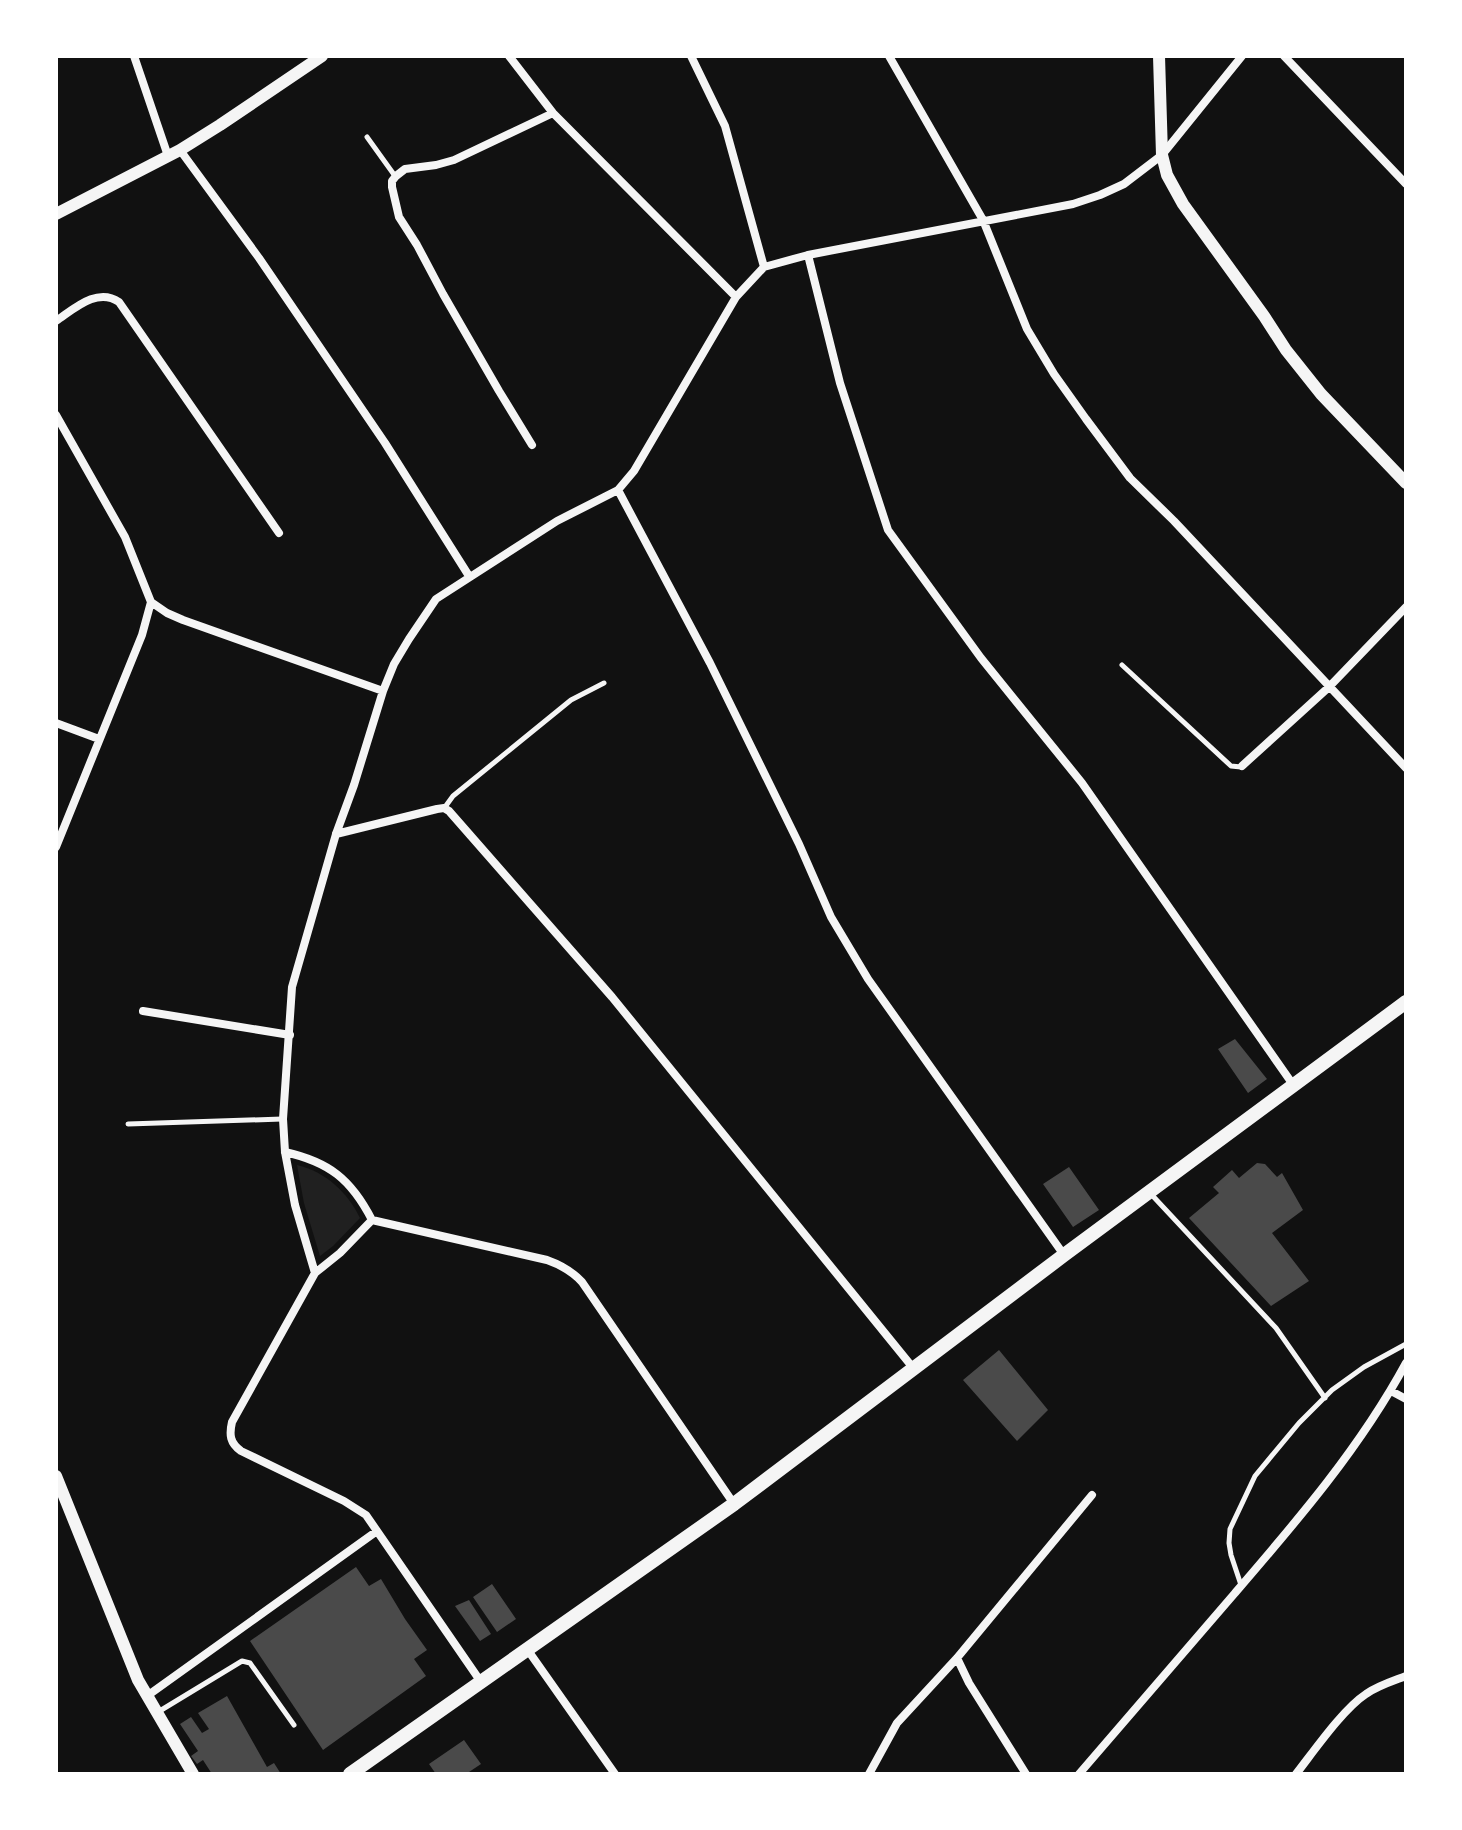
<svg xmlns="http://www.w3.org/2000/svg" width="1462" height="1830" font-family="'Titillium Web',sans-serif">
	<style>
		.green { fill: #202020 }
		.building { fill: #4a4a4a }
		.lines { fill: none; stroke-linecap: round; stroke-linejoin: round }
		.service { stroke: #f5f5f5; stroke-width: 5 }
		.minor { stroke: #f5f5f5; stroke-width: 8 }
		.tertiary { stroke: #f5f5f5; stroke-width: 12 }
		.secondary { stroke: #f5f5f5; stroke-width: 14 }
	</style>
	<rect width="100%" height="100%" fill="#111"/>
	<path class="green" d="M 297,1165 C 326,1172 347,1192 360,1218 L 333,1246 L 320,1256 L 304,1203 Z"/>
	<path class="building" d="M 1235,1039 L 1267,1079 L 1248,1093 L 1218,1049 Z
		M 1257,1163 L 1265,1164 L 1277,1177 L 1282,1173 L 1303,1210 L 1272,1233 L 1309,1281 L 1271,1306 L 1189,1218 L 1219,1193 L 1213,1187 L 1232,1170 L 1239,1178 Z
		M 1069,1167 L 1099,1210 L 1073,1227 L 1043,1184 Z
		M 999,1350 L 1048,1410 L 1017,1441 L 963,1380 Z
		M 356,1567 L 369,1586 L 381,1579 L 405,1619 L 427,1650 L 414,1659 L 426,1676 L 323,1750 L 250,1641 Z
		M 492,1584 L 516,1619 L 497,1632 L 473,1597 Z
		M 469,1600 L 491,1634 L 480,1641 L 455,1606 Z
		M 227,1696 L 267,1767 L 274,1763 L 281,1774 L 212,1774 L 203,1760 L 197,1764 L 191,1756 L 198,1751 L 180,1724 L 191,1717 L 202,1733 L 209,1729 L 198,1713 Z
		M 464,1740 L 481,1764 L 466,1774 L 436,1774 L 429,1764 Z"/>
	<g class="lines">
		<path class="service" d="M 367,137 L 395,176
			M 1122,665 L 1231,766 L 1241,767
			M 445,807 L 453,796 L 571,700 L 604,683
			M 128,1124 L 282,1119
			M 1150,1193 L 1276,1328 L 1325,1398
			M 1241,1585 L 1231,1555 L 1229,1543 L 1230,1529 L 1255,1476 L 1299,1423 L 1332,1390 L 1364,1367 L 1406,1344
			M 158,1712 L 242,1661 L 250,1663 L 294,1725"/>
		<path class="minor" d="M 134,56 L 168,156
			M 509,56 L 553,113 L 736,297
			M 691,56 L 725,126 L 764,267
			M 889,56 L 983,220 L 1027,329 L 1054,374 L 1086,419 L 1130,478 L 1174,521 L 1406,768
			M 1284,56 L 1406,184
			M 180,150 L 259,258 L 385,443 L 469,576
			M 808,255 L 840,383 L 888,530 L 981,658 L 1082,783 L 1294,1086
			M 56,321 C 74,309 97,287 119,302 L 279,533
			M 56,415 L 125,537 L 151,602 L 167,613 L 183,620 L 383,691
			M 532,445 L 499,391 L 443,294 L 417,245 L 399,217 L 392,187 L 392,181 L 396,176 L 405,169 L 436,165 L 454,160 L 553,113
			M 618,490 L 710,663 L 799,844 L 831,917 L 868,979 L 1064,1255
			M 56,723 L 99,739
			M 1242,766 L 1329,687 L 1406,607
			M 336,834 L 437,809 L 444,808 L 449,811 L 612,997 L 914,1369
			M 56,847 L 142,635 L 151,602
			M 143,1011 L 290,1035
			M 285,1152 C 329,1162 351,1179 372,1220
			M 372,1220 L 340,1253 L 315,1273 L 232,1422 C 229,1435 230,1443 241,1451 L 344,1501 L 366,1515 L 481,1682
			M 372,1220 L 547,1260 C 561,1265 572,1271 582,1282 L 734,1504
			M 315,1273 L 295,1205 L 285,1152 L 283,1119 L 292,987 L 336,834 L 354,785 L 383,691 L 394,664 L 409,639 L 436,599 L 557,521 L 618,490 L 634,471 L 736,297 L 764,267 L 808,255 L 1073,204 L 1100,195 L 1124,184 L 1162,155 L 1242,56
			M 1391,1391 L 1406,1399
			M 527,1649 L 615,1774
			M 957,1658 L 969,1683 L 1026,1774
			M 147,1696 L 377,1531
			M 869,1774 L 897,1723 L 957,1658 L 1092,1495
			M 1079,1774 C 1131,1714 1183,1654 1235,1593 C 1297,1521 1360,1448 1406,1363
			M 1296,1774 C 1314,1751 1343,1709 1366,1694 C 1377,1686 1393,1681 1406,1676"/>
		<path class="tertiary" d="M 1159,56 L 1162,155 L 1167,175 L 1183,204 L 1264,316 L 1286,350 L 1321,394 L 1406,483
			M 56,214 L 180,150 L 220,125 L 322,56
			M 56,1476 L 138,1680 L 193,1774"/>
		<path class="secondary" d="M 350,1774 L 734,1504 L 1064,1255 L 1406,1002"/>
	</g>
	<rect width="1462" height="1830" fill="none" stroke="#ffffff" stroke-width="116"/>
</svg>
